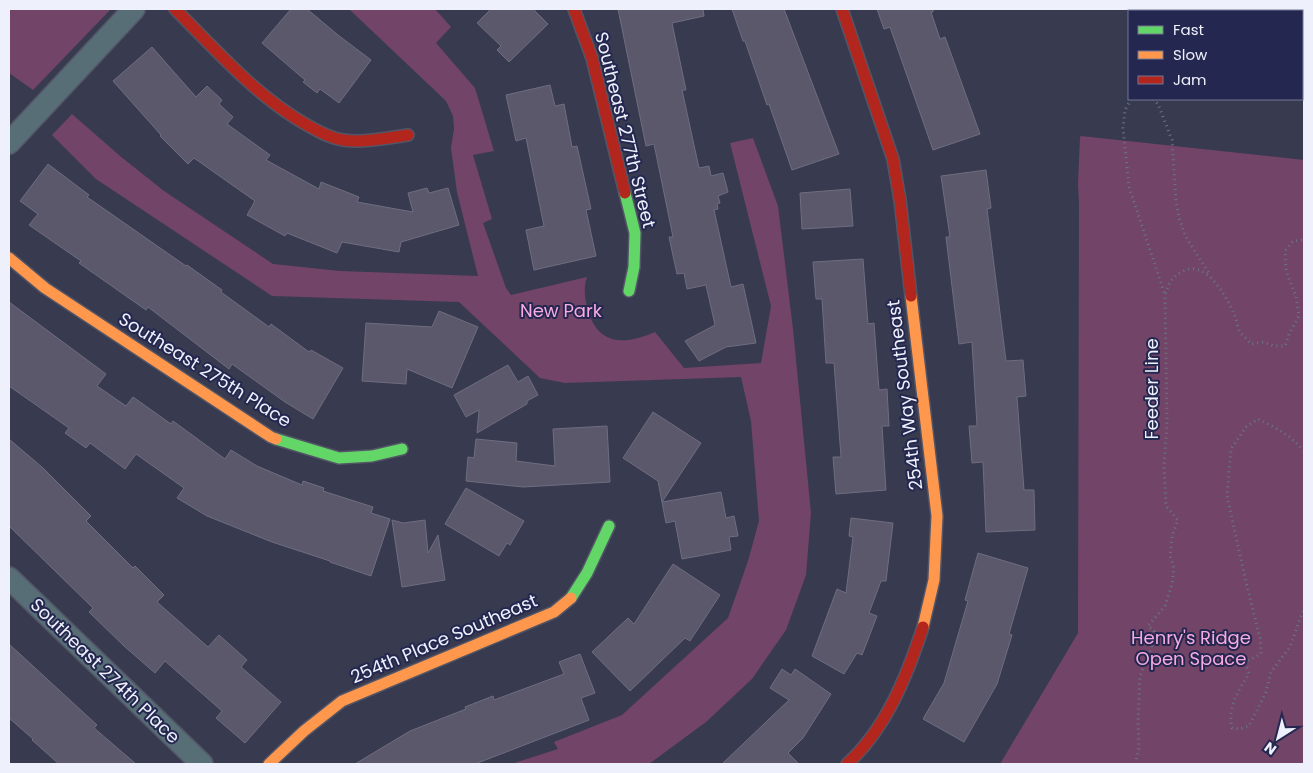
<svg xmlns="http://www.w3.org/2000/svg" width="1313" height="773" font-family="Poppins,sans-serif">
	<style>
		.green { fill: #724468 }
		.building { fill: #5a586a; stroke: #6f6d80 }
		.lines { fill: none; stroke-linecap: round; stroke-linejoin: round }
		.street-casing { stroke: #535566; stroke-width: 24 }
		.fast-casing { stroke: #535566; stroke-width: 14 }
		.slow-casing { stroke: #535566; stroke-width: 14 }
		.jam-casing { stroke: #535566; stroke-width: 14 }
		.path { stroke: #697781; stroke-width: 3; stroke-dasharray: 1 4; stroke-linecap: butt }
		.street { stroke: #586e76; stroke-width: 21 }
		.fast { stroke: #63d668; stroke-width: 11 }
		.slow { stroke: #ff974d; stroke-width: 11 }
		.jam { stroke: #b3261e; stroke-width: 11 }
		.labels { text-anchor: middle; stroke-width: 4; stroke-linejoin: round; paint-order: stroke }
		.street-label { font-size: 18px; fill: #eef0fb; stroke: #24274f }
		.park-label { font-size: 18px; fill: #f7abe1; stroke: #24274f }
	</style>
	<rect width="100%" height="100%" fill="#383a50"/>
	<path class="green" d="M 9,9 L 111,9 L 33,90 L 9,73 Z
		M 349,9 L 435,9 L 451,27 L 436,43 L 475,88 L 494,151 L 473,155 L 492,219 L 483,223 L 506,288 L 511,295 L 587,277 C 583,289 585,299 588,311 C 599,346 625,345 655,332 L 684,368 L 761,363 L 771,306 L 730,143 L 753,138 L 778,206 L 793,329 L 811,513 L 806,575 L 786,630 L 752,679 L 706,722 L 649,764 L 511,764 L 558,749 L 554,742 L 622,715 L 728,618 L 748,561 L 759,521 L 751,421 L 741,377 L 565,383 L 540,378 L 459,302 L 272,296 L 96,179 L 52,135 L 72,114 L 120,156 L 164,191 L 273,264 L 340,271 L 478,276 L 457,192 L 451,148 L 454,129 L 453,116 L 446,101 Z
		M 1081,136 L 1304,160 L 1304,764 L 1000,764 L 1078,633 L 1079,205 L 1078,184 L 1080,137 Z"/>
	<path class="building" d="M 291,9 L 307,9 L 338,35 L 371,60 L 339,103 L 320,89 L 317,93 L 303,82 L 305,80 L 262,43 Z
		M 491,9 L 533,9 L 548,24 L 509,62 L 497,50 L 501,46 L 477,23 Z
		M 618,9 L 703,9 L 704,16 L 672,23 L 686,90 L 682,90 L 699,168 L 709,166 L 711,176 L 723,173 L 728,192 L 718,196 L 720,203 L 717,204 L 718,209 L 714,210 L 731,287 L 743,284 L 756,343 L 726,347 L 699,361 L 685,341 L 715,325 L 706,285 L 687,289 L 684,273 L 677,274 L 669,237 L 673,237 L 654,144 L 646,146 Z
		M 732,9 L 784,9 L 839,154 L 792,170 L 769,104 L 767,105 L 745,41 L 743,41 Z
		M 877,9 L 933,9 L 933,12 L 931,12 L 940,39 L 945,37 L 980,134 L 933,150 L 890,27 L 884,29 Z
		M 152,47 L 196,97 L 207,86 L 222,100 L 219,104 L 233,117 L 227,124 L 270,155 L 266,160 L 319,189 L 321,182 L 359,197 L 357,202 L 413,212 L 408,193 L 427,188 L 429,193 L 448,188 L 459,225 L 401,242 L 399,252 L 342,242 L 337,253 L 287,233 L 285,236 L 247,215 L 255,201 L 194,158 L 188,164 L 160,136 L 161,135 L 113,81 Z
		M 550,85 L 555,106 L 564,104 L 572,147 L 577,146 L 591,209 L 586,210 L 596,256 L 534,270 L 526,230 L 544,226 L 526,138 L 516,141 L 506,95 Z
		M 48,164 L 89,195 L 87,197 L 186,266 L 187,265 L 222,290 L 221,292 L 269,327 L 271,324 L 309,352 L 311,350 L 343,368 L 313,419 L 285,402 L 232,364 L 229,369 L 148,307 L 146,310 L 79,263 L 81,261 L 29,225 L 38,214 L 20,201 Z
		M 986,170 L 991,208 L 987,209 L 1006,361 L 1023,360 L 1026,396 L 1017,397 L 1024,490 L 1034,490 L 1035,530 L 986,532 L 983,462 L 972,463 L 969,426 L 977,426 L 972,342 L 959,344 L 946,237 L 950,237 L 941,176 Z
		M 850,189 L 853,226 L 802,229 L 800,193 Z
		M 863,259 L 868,324 L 874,323 L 879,390 L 887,389 L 889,426 L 882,426 L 886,490 L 836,494 L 833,457 L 841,457 L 834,363 L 826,363 L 822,299 L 816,299 L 813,262 Z
		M 9,302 L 106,374 L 97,386 L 126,406 L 133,397 L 171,424 L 173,421 L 225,459 L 231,450 L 257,466 L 302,485 L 303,481 L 324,488 L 323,491 L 373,507 L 371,513 L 390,519 L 371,576 L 330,562 L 330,561 L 272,542 L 207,516 L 177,498 L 184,488 L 136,454 L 125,469 L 90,443 L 86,448 L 65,433 L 69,428 L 9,386 Z
		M 439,311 L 478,327 L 452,388 L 407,369 L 406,384 L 362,381 L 366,323 L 432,327 Z
		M 508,365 L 518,382 L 528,376 L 538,395 L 527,401 L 527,404 L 477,433 L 479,410 L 466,417 L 454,395 Z
		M 653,412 L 701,443 L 662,502 L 721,492 L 726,518 L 734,516 L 738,536 L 729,537 L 731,550 L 682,559 L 675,521 L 666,523 L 658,481 L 623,458 Z
		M 607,426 L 610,482 L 523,487 L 466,481 L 468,457 L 474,458 L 476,439 L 517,443 L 516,461 L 555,466 L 553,429 Z
		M 9,439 L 43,468 L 91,516 L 86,521 L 133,568 L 135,566 L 164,595 L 157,602 L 208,647 L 219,635 L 247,660 L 241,667 L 281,702 L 245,743 L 216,718 L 222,711 L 165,661 L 155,673 L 124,646 L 89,612 L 93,608 L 9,526 Z
		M 466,488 L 524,521 L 510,545 L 507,543 L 499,556 L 445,524 Z
		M 851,518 L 893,523 L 886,581 L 881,581 L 869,613 L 877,616 L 862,655 L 857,653 L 844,674 L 812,656 L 837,589 L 846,593 L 853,537 L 849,536 Z
		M 392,520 L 403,523 L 425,520 L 428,553 L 438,535 L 445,580 L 402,587 Z
		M 978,553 L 1028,568 L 1009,634 L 1012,635 L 997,684 L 964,742 L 923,719 L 944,683 L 968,601 L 965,600 Z
		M 673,564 L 720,595 L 690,641 L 685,638 L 630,691 L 592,652 L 628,618 L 634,624 Z
		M 9,644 L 97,725 L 94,728 L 136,764 L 59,764 L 32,740 L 33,739 L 9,718 Z
		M 580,654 L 595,693 L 581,698 L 589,720 L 475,764 L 355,764 L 410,731 L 466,709 L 465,707 L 493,696 L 494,700 L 564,674 L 559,662 Z
		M 782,669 L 791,675 L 795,669 L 831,694 L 803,738 L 788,753 L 799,764 L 722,764 L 789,700 L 770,688 Z"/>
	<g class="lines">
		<g class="street-casing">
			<path id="street" d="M 9,143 L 134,9
				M 9,578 L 202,764"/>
		</g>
		<g class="fast-casing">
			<path id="fast" d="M 625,193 L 635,233 L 634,267 L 629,291
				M 276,439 L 339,458 L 372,456 L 402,449
				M 571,598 L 587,573 L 609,526"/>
		</g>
		<g class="slow-casing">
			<path id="slow" d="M 9,258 L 45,288 L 271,437 L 276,439
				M 911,296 L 937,516 L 934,580 L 923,627
				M 269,764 L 304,731 L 342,701 L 554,612 L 571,598"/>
		</g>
		<g class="jam-casing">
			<path id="jam" d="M 175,9 C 217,51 256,96 307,125 C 319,132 330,138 343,140 C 364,143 387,138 408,135
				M 574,9 L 592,58 L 625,193
				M 842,9 L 893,159 L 900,200 L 911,296
				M 847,764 C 886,729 907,676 923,627"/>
		</g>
		<path class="path" d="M 1131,99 L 1125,110 L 1123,128 L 1129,187 L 1165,295
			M 1153,99 L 1158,104 L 1172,140 L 1176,201 L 1179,218 L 1186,237 L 1210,275
			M 1304,451 C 1292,436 1276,428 1258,419 L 1246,427 L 1231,449 L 1227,496 L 1246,582 L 1260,638 L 1261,654 L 1245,662 L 1249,673 C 1239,691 1227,706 1232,728 L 1240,729 L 1249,726 L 1266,692 L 1271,672 L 1290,647 L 1304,608
			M 1135,764 L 1139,748 L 1138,723 L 1140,676 L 1151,649 L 1154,631 L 1148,626 L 1165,606 L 1172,584 L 1174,568 L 1170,556 L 1172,536 L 1178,520 L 1166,506 L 1164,465 L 1167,425 L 1165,295 C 1169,282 1173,275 1186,270 C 1208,262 1227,298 1234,314 C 1237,319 1237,327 1240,332 C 1243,336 1248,340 1251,344 L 1264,342 L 1274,346 L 1285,346 L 1289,334 L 1299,316 L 1296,296 L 1286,271 L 1285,251 L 1293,241 L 1304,240"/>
		<use href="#street" class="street"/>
		<use href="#fast" class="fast"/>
		<use href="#slow" class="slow"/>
		<use href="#jam" class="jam"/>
	</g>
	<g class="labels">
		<g class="street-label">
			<text transform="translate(625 130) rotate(76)" y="6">Southeast 277th Street</text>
			<text transform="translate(205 370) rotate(32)" y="6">Southeast 275th Place</text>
			<text transform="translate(1152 389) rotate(-90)" y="6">Feeder Line</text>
			<text transform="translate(905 395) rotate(-97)" y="6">254th Way Southeast</text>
			<text transform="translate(444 639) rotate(-23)" y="6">254th Place Southeast</text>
			<text transform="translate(105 671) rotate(44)" y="6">Southeast 274th Place</text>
		</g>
		<g class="park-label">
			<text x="561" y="317">New Park</text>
			<text x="1191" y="644">Henry's Ridge<tspan x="1191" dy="21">Open Space</tspan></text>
		</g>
	</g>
	<rect width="1313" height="773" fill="none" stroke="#eef0fb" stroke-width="20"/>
	<rect x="1128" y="10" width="175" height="90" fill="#24274f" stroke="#757794"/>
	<rect x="1138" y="26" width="25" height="8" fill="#63d668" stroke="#757794"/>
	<text x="1173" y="35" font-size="15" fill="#eef0fb">Fast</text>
	<rect x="1138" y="51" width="25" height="8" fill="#ff974d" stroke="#757794"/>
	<text x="1173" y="60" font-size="15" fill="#eef0fb">Slow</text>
	<rect x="1138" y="76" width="25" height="8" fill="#b3261e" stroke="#757794"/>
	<text x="1173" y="85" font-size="15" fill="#eef0fb">Jam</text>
	<g transform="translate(1278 738) rotate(216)" stroke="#24274f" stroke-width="4" paint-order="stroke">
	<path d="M0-4L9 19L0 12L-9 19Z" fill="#eef0fb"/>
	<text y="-8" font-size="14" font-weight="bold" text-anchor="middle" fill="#eef0fb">N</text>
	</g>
</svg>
